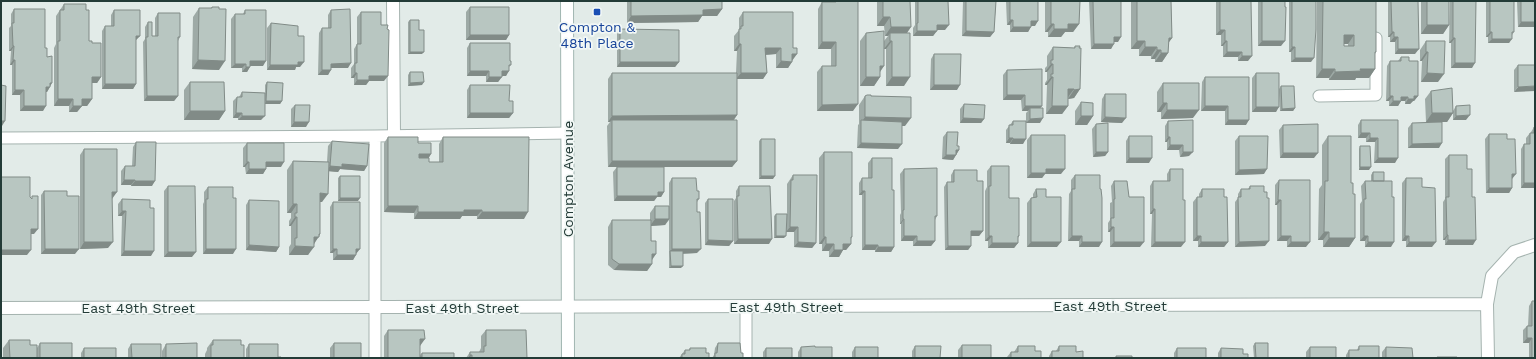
<svg xmlns="http://www.w3.org/2000/svg" width="1536" height="359" font-family="'Work Sans',sans-serif">
	<style>
		.lines { fill: none; stroke-linecap: round; stroke-linejoin: round }
		.service-casing { stroke: #a5b3af; stroke-width: 13 }
		.minor-casing { stroke: #a5b3af; stroke-width: 14 }
		.secondary-casing { stroke: #a1b6b1; stroke-width: 14 }
		.service { stroke: #fff; stroke-width: 11 }
		.minor { stroke: #fff; stroke-width: 12 }
		.secondary { stroke: #fff; stroke-width: 12 }
		.wall { fill: #9eaaa6; fill-rule: evenodd }
		.shaded-wall { fill: #818b87 }
		.building { fill: #b8c6c1; stroke: #818b87; fill-rule: evenodd }
		.transit-dot { fill: #1a4fb4; stroke: #f2f8f6; stroke-width: 1.5 }
		.labels { text-anchor: middle; stroke-width: 3.5; stroke-linejoin: round; paint-order: stroke }
		.transit-label { font-size: 14px; fill: #164399; stroke: #f2f8f6 }
		.street-label { font-size: 14px; fill: #233b37; stroke: #f2f8f6 }
	</style>
	<rect width="100%" height="100%" fill="#e2ebe8"/>
	<g class="lines">
		<g class="service-casing">
			<path id="service" d="M 1319,96 L 1376,95 L 1376,38
				M 1,138 L 375,136 L 568,133
				M 746,307 L 746,358
				M 375,358 L 375,136"/>
		</g>
		<g class="minor-casing">
			<path id="minor" d="M 393,1 L 394,136
				M 1487,304 L 1488,358
				M 1,308 L 1487,304 L 1492,276 L 1514,252 L 1535,245"/>
		</g>
		<g class="secondary-casing">
			<path id="secondary" d="M 567,1 L 568,358"/>
		</g>
		<use href="#service" class="service"/>
		<use href="#minor" class="minor"/>
		<use href="#secondary" class="secondary"/>
	</g>
	<path class="wall" d="M 627,1 L 722,1 L 722,9 L 717,16 L 702,16 L 698,22 L 627,23 Z
		M 831,1 L 858,1 L 853,111 L 817,111 L 817,72 L 822,66 L 831,66 L 831,49 L 818,49 L 818,9 L 822,2 L 831,2 Z
		M 877,1 L 910,1 L 907,33 L 904,86 L 886,86 L 886,49 L 884,49 L 884,41 L 888,36 L 885,36 L 884,26 L 877,26 Z
		M 915,1 L 948,1 L 945,30 L 937,30 L 933,36 L 913,36 L 913,28 L 915,25 Z
		M 963,1 L 996,1 L 994,32 L 990,37 L 962,36 Z
		M 1006,1 L 1038,1 L 1035,26 L 1031,26 L 1028,32 L 1010,32 L 1010,25 L 1007,25 Z
		M 1045,1 L 1080,1 L 1079,24 L 1073,32 L 1065,32 L 1061,37 L 1048,37 L 1048,32 L 1045,32 Z
		M 1089,1 L 1121,1 L 1118,42 L 1114,42 L 1111,49 L 1091,49 Z
		M 1131,1 L 1171,1 L 1172,38 L 1169,42 L 1168,53 L 1162,62 L 1155,62 L 1155,59 L 1151,59 L 1151,56 L 1139,56 L 1139,49 L 1131,49 Z
		M 1216,1 L 1251,1 L 1248,61 L 1238,61 L 1238,57 L 1223,57 L 1223,46 L 1221,46 L 1221,35 L 1216,35 Z
		M 1258,1 L 1285,1 L 1281,46 L 1258,46 Z
		M 1289,1 L 1316,1 L 1311,62 L 1291,62 L 1291,52 L 1289,52 Z
		M 1317,1 L 1376,1 L 1376,52 L 1375,54 L 1375,69 L 1369,78 L 1356,78 L 1355,80 L 1329,80 L 1329,78 L 1316,78 ZM 1344,44 L 1348,44 L 1348,46 L 1344,46 Z
		M 1388,1 L 1418,1 L 1415,54 L 1395,54 L 1395,42 L 1390,42 L 1390,37 L 1388,37 Z
		M 1421,1 L 1449,1 L 1449,25 L 1443,34 L 1421,34 Z
		M 1450,1 L 1476,1 L 1472,68 L 1451,68 L 1451,43 L 1449,43 Z
		M 1486,1 L 1514,1 L 1514,32 L 1512,35 L 1509,43 L 1488,43 L 1488,37 L 1486,37 Z
		M 1517,1 L 1535,1 L 1535,27 L 1518,27 Z
		M 64,4 L 86,10 L 89,41 L 92,43 L 101,77 L 97,83 L 92,83 L 92,99 L 87,106 L 82,106 L 77,112 L 69,112 L 69,106 L 54,106 L 54,48 L 56,44 L 56,16 Z
		M 212,7 L 219,70 L 192,69 L 193,17 L 199,8 L 211,8 Z
		M 470,7 L 509,35 L 506,40 L 466,40 L 466,12 Z
		M 14,9 L 45,48 L 50,87 L 47,92 L 46,92 L 43,111 L 20,111 L 20,95 L 12,95 L 12,65 L 10,65 L 11,51 L 9,51 L 9,28 L 11,26 L 11,14 Z
		M 114,10 L 140,36 L 136,40 L 136,84 L 133,89 L 102,89 L 102,31 L 105,26 L 111,26 L 111,15 Z
		M 245,10 L 263,66 L 250,66 L 247,72 L 242,72 L 242,68 L 231,68 L 231,19 L 235,14 L 243,14 Z
		M 331,10 L 348,68 L 331,68 L 328,75 L 318,75 L 319,33 L 322,28 L 328,28 L 328,15 Z
		M 361,12 L 381,25 L 384,81 L 369,81 L 366,85 L 354,85 L 354,78 L 351,78 L 351,68 L 354,64 L 354,49 L 357,44 L 357,17 Z
		M 743,12 L 793,12 L 792,61 L 788,68 L 776,68 L 776,54 L 766,55 L 767,73 L 763,79 L 737,79 L 737,115 L 734,120 L 737,161 L 732,167 L 664,167 L 664,192 L 661,197 L 657,197 L 654,201 L 614,201 L 613,172 L 617,167 L 608,167 L 607,126 L 610,122 L 608,122 L 608,79 L 612,73 L 736,73 L 737,51 L 734,51 L 734,36 L 739,30 L 739,18 Z
		M 158,13 L 180,37 L 178,41 L 178,96 L 174,101 L 144,101 L 143,42 L 145,39 L 145,27 L 148,22 L 152,36 L 155,36 L 155,18 Z
		M 410,20 L 422,54 L 408,54 L 408,22 Z
		M 271,23 L 298,36 L 300,67 L 296,67 L 295,70 L 267,70 L 267,28 Z
		M 620,29 L 679,62 L 675,67 L 617,67 L 617,34 Z
		M 866,33 L 880,77 L 874,86 L 860,86 L 860,41 Z
		M 1426,41 L 1438,82 L 1421,82 L 1422,61 L 1420,61 L 1420,50 Z
		M 470,43 L 510,61 L 511,65 L 509,67 L 506,76 L 502,76 L 498,82 L 486,82 L 486,76 L 467,76 L 467,48 Z
		M 1075,46 L 1080,89 L 1074,98 L 1068,99 L 1068,97 L 1068,106 L 1062,114 L 1046,114 L 1047,85 L 1045,85 L 1045,83 L 1047,80 L 1047,72 L 1045,72 L 1045,68 L 1047,66 L 1047,56 L 1053,47 L 1074,48 Z
		M 934,54 L 957,90 L 930,90 L 931,59 Z
		M 1401,57 L 1409,61 L 1418,96 L 1414,101 L 1413,101 L 1410,104 L 1405,104 L 1405,101 L 1401,101 L 1398,106 L 1389,106 L 1389,101 L 1386,101 L 1387,66 L 1390,61 L 1398,61 Z
		M 1518,65 L 1535,65 L 1514,92 L 1514,70 Z
		M 1007,70 L 1040,108 L 1040,123 L 1026,123 L 1023,144 L 1010,144 L 1010,143 L 1006,143 L 1006,130 L 1013,121 L 1026,121 L 1026,113 L 1028,111 L 1022,111 L 1021,100 L 1003,100 L 1003,75 Z
		M 410,72 L 422,85 L 408,86 L 408,75 Z
		M 1256,73 L 1279,89 L 1281,86 L 1295,108 L 1293,111 L 1280,111 L 1279,93 L 1276,112 L 1252,112 L 1252,78 Z
		M 1205,77 L 1246,125 L 1225,125 L 1225,111 L 1201,111 L 1202,82 Z
		M 190,82 L 225,111 L 219,120 L 184,120 L 184,90 Z
		M 267,82 L 282,101 L 280,104 L 265,104 L 261,120 L 238,120 L 238,118 L 233,118 L 233,101 L 237,97 L 239,97 L 242,92 L 265,93 L 265,85 Z
		M 1163,83 L 1193,118 L 1161,119 L 1161,112 L 1157,112 L 1157,92 Z
		M 470,85 L 513,113 L 509,118 L 467,118 L 467,90 Z
		M 1431,91 L 1453,111 L 1456,106 L 1466,120 L 1453,120 L 1453,113 L 1447,122 L 1426,122 L 1425,99 Z
		M 1105,94 L 1122,123 L 1101,122 L 1102,99 Z
		M 865,96 L 871,96 L 905,126 L 902,126 L 898,149 L 857,148 L 858,125 L 859,124 L 859,105 Z
		M 1081,102 L 1093,116 L 1087,125 L 1075,125 L 1075,111 Z
		M 964,104 L 984,119 L 981,123 L 960,123 L 960,109 Z
		M 295,105 L 306,127 L 291,127 L 291,109 Z
		M 1361,120 L 1398,120 L 1395,163 L 1374,163 L 1375,142 L 1366,142 L 1366,138 L 1358,138 L 1358,125 Z
		M 1168,121 L 1189,156 L 1180,157 L 1179,150 L 1167,150 L 1167,142 L 1165,142 L 1165,126 Z
		M 1412,123 L 1439,148 L 1408,148 L 1408,128 Z
		M 1096,124 L 1108,152 L 1105,156 L 1093,157 L 1092,129 Z
		M 1283,125 L 1314,158 L 1280,158 L 1279,130 Z
		M 1534,127 L 1535,188 L 1521,188 L 1521,149 L 1524,144 L 1526,144 L 1526,138 L 1530,133 L 1531,133 L 1531,132 Z
		M 947,132 L 957,146 L 959,150 L 953,160 L 942,159 L 943,137 Z
		M 1489,134 L 1507,139 L 1512,179 L 1512,188 L 1509,193 L 1486,193 L 1485,139 Z
		M 1031,135 L 1061,174 L 1045,174 L 1042,178 L 1027,178 L 1027,140 Z
		M 1129,136 L 1149,163 L 1126,163 L 1126,141 Z
		M 1239,136 L 1264,174 L 1235,175 L 1235,141 Z
		M 1328,136 L 1351,183 L 1353,194 L 1355,238 L 1349,247 L 1323,247 L 1323,240 L 1318,240 L 1319,189 L 1322,185 L 1322,145 Z
		M 388,137 L 429,158 L 429,162 L 439,162 L 439,144 L 443,137 L 524,219 L 477,219 L 477,216 L 462,216 L 460,219 L 414,219 L 414,213 L 384,212 L 384,143 Z
		M 761,139 L 773,179 L 759,179 L 759,141 Z
		M 332,141 L 367,166 L 364,171 L 340,169 L 338,172 L 329,171 L 322,202 L 320,202 L 320,234 L 319,237 L 314,243 L 308,255 L 289,255 L 289,247 L 291,244 L 291,226 L 289,226 L 289,221 L 291,218 L 291,213 L 287,213 L 287,170 L 293,161 L 327,162 L 328,146 Z
		M 136,142 L 152,186 L 131,186 L 131,185 L 121,185 L 121,171 L 125,166 L 132,166 L 133,147 Z
		M 247,143 L 281,167 L 266,167 L 266,169 L 263,174 L 246,174 L 245,167 L 243,167 L 243,148 Z
		M 1360,146 L 1369,170 L 1359,170 L 1359,149 Z
		M 84,149 L 112,199 L 108,248 L 80,249 L 80,155 Z
		M 824,152 L 852,237 L 851,239 L 851,244 L 846,250 L 843,250 L 839,257 L 829,257 L 829,251 L 822,251 L 822,244 L 819,244 L 819,158 Z
		M 1449,155 L 1467,169 L 1473,245 L 1445,245 L 1445,240 L 1443,240 L 1443,202 L 1445,199 L 1445,159 Z
		M 872,158 L 892,190 L 894,247 L 891,252 L 875,252 L 875,250 L 862,250 L 862,195 L 859,195 L 859,183 L 862,178 L 868,178 L 868,163 Z
		M 991,166 L 1009,198 L 1019,236 L 1018,238 L 1018,243 L 1014,248 L 988,248 L 988,241 L 985,241 L 985,191 L 987,187 L 987,171 Z
		M 904,169 L 937,216 L 935,220 L 935,241 L 931,246 L 913,246 L 913,241 L 901,241 L 901,224 L 900,224 L 900,215 L 901,213 L 900,174 Z
		M 1170,169 L 1181,247 L 1151,247 L 1152,214 L 1150,214 L 1150,186 L 1153,181 L 1167,181 L 1167,174 Z
		M 954,170 L 977,181 L 983,231 L 979,236 L 971,236 L 971,246 L 968,250 L 945,250 L 944,187 L 947,182 L 951,182 L 951,175 Z
		M 1373,172 L 1384,181 L 1391,247 L 1365,247 L 1365,241 L 1360,241 L 1360,204 L 1362,201 L 1361,186 L 1365,181 L 1371,181 L 1371,175 Z
		M 793,175 L 816,243 L 812,248 L 794,247 L 794,232 L 786,232 L 787,215 L 784,238 L 774,238 L 774,216 L 776,214 L 787,214 L 787,184 Z
		M 1075,175 L 1100,189 L 1099,247 L 1079,247 L 1079,241 L 1068,241 L 1069,194 L 1071,191 L 1071,180 Z
		M 340,176 L 358,201 L 338,201 L 338,178 Z
		M 672,178 L 697,191 L 699,199 L 697,202 L 697,253 L 683,254 L 681,268 L 669,268 L 669,220 L 665,225 L 651,226 L 652,264 L 647,271 L 614,270 L 608,265 L 608,227 L 612,220 L 650,220 L 650,213 L 655,206 L 669,206 L 669,183 Z
		M 1406,178 L 1422,187 L 1432,247 L 1406,247 L 1406,241 L 1402,241 L 1402,183 Z
		M 1279,180 L 1306,247 L 1287,247 L 1287,241 L 1277,241 L 1277,205 L 1275,205 L 1275,185 Z
		M 1114,181 L 1129,197 L 1140,247 L 1110,247 L 1110,232 L 1108,232 L 1108,223 L 1110,220 L 1110,203 L 1112,202 L 1111,186 Z
		M 168,186 L 192,257 L 164,257 L 164,191 Z
		M 739,186 L 769,244 L 734,244 L 734,201 L 736,198 L 736,191 Z
		M 1250,186 L 1265,246 L 1235,247 L 1235,202 L 1238,198 L 1238,194 L 1241,189 L 1248,189 Z
		M 208,187 L 233,254 L 203,254 L 203,204 L 204,202 L 204,192 Z
		M 1036,189 L 1046,197 L 1057,247 L 1027,247 L 1027,203 L 1031,198 L 1033,198 L 1033,194 Z
		M 1202,189 L 1224,197 L 1228,242 L 1224,247 L 1198,247 L 1198,241 L 1193,241 L 1193,202 L 1197,197 L 1199,197 L 1199,194 Z
		M 44,191 L 67,196 L 75,254 L 41,254 L 41,195 Z
		M 122,199 L 151,256 L 121,256 L 122,216 L 118,216 L 118,204 Z
		M 708,199 L 733,241 L 729,246 L 705,245 L 705,203 Z
		M 249,200 L 279,247 L 276,252 L 246,250 L 246,205 Z
		M 333,202 L 356,254 L 353,260 L 333,260 L 333,253 L 330,253 L 330,207 Z
		M 1532,301 L 1535,358 L 1529,358 L 1529,343 L 1523,343 L 1523,330 L 1527,326 L 1528,326 L 1529,306 Z
		M 388,330 L 420,345 L 420,355 L 422,353 L 454,358 L 384,358 L 384,336 Z
		M 486,330 L 526,330 L 472,358 L 466,358 L 470,352 L 479,352 L 481,348 L 481,336 Z
		M 9,340 L 30,345 L 37,348 L 40,343 L 72,358 L 3,358 L 3,348 Z
		M 213,340 L 241,345 L 244,358 L 205,358 L 205,354 L 207,350 L 207,348 Z
		M 334,343 L 361,358 L 330,358 L 330,348 Z
		M 718,343 L 741,353 L 743,358 L 712,358 L 714,355 L 715,348 Z
		M 1255,343 L 1268,358 L 1254,358 L 1253,346 Z
		M 131,344 L 161,358 L 128,358 L 128,349 Z
		M 166,344 L 197,358 L 162,358 L 162,351 Z
		M 249,344 L 278,357 L 281,358 L 246,358 L 246,349 Z
		M 962,345 L 991,358 L 958,358 L 958,350 Z
		M 915,346 L 940,358 L 912,358 L 912,351 Z
		M 1018,346 L 1035,351 L 1041,358 L 1007,358 L 1007,357 L 1011,352 L 1014,352 Z
		M 1059,346 L 1076,352 L 1083,358 L 1049,358 L 1049,356 L 1052,351 L 1056,351 Z
		M 1359,346 L 1379,358 L 1346,358 L 1346,355 L 1349,350 L 1357,350 Z
		M 801,347 L 832,358 L 798,358 L 798,352 Z
		M 855,347 L 878,358 L 852,358 L 852,352 Z
		M 1310,347 L 1336,358 L 1306,358 L 1306,352 Z
		M 1386,347 L 1413,358 L 1382,358 L 1382,352 Z
		M 84,348 L 116,358 L 81,358 L 81,353 Z
		M 690,348 L 706,353 L 709,358 L 679,358 L 685,350 L 689,350 Z
		M 766,348 L 792,358 L 763,358 L 763,352 Z
		M 1177,348 L 1206,358 L 1174,358 L 1174,353 Z
		M 1221,348 L 1243,354 L 1248,358 L 1218,358 L 1218,353 Z"/>
	<path class="shaded-wall" d="M 722,9 L 717,16 L 702,16 L 698,22 L 627,23 L 631,16 L 703,10 Z
		M 883,17 L 890,17 L 884,26 L 877,26 Z
		M 1010,20 L 1013,20 L 1010,25 L 1007,25 Z
		M 1031,21 L 1038,21 L 1035,26 L 1028,26 Z
		M 1521,22 L 1535,22 L 1535,27 L 1518,27 Z
		M 1051,24 L 1054,24 L 1048,32 L 1045,32 Z
		M 1068,24 L 1079,24 L 1073,32 L 1065,32 L 1061,37 L 1048,37 L 1054,29 Z
		M 937,25 L 949,25 L 945,30 L 933,30 Z
		M 1427,25 L 1449,25 L 1443,34 L 1421,34 Z
		M 891,27 L 911,27 L 905,36 L 890,33 L 888,36 L 885,36 Z
		M 1013,27 L 1031,27 L 1028,32 L 1010,32 Z
		M 1220,30 L 1225,30 L 1221,35 L 1216,35 Z
		M 917,31 L 937,31 L 933,36 L 913,36 Z
		M 966,31 L 994,32 L 990,37 L 962,36 Z
		M 1392,32 L 1394,32 L 1390,37 L 1388,37 Z
		M 1490,32 L 1492,32 L 1488,37 L 1486,37 Z
		M 470,35 L 509,35 L 506,40 L 466,40 Z
		M 1344,35 L 1354,35 L 1348,44 L 1338,44 Z
		M 136,36 L 140,36 L 136,40 Z
		M 1114,37 L 1121,37 L 1118,42 L 1111,42 Z
		M 1394,37 L 1398,37 L 1395,42 L 1390,42 Z
		M 1169,38 L 1172,38 L 1166,46 Z
		M 1453,38 L 1455,38 L 1451,43 L 1449,43 Z
		M 1492,39 L 1512,39 L 1509,43 L 1488,43 Z
		M 890,41 L 892,41 L 886,49 L 884,49 Z
		M 1137,41 L 1145,41 L 1139,49 L 1131,49 Z
		M 1225,41 L 1227,41 L 1223,46 L 1221,46 Z
		M 1262,41 L 1285,41 L 1281,46 L 1258,46 Z
		M 822,42 L 836,42 L 831,49 L 818,49 Z
		M 739,44 L 741,44 L 737,51 L 734,51 Z
		M 1094,44 L 1114,44 L 1111,49 L 1091,49 Z
		M 13,46 L 14,46 L 11,51 L 9,51 Z
		M 1145,47 L 1157,47 L 1151,56 L 1139,56 Z
		M 1292,47 L 1295,47 L 1291,52 L 1289,52 Z
		M 765,48 L 781,48 L 776,54 L 761,55 Z
		M 1398,49 L 1419,49 L 1415,54 L 1395,54 Z
		M 1157,50 L 1161,50 L 1155,59 L 1151,59 Z
		M 410,52 L 424,52 L 422,54 L 408,54 Z
		M 1227,52 L 1242,52 L 1238,57 L 1223,57 Z
		M 1426,52 L 1428,52 L 1422,61 L 1420,61 Z
		M 1161,53 L 1168,53 L 1162,62 L 1155,62 Z
		M 792,54 L 797,54 L 792,61 Z
		M 1242,56 L 1252,56 L 1248,61 L 1238,61 Z
		M 1295,58 L 1314,58 L 1311,62 L 1291,62 Z
		M 13,60 L 15,60 L 12,65 L 10,65 Z
		M 198,60 L 225,61 L 219,70 L 192,69 Z
		M 250,61 L 266,61 L 263,66 L 247,66 Z
		M 781,61 L 792,62 L 788,68 L 776,68 Z
		M 298,62 L 304,62 L 300,67 L 296,67 L 295,70 L 267,70 L 270,65 Z
		M 620,62 L 679,62 L 675,67 L 617,67 Z
		M 351,63 L 348,68 L 328,68 L 331,64 Z
		M 1455,63 L 1475,63 L 1472,68 L 1451,68 Z
		M 235,64 L 246,64 L 242,68 L 231,68 Z
		M 1051,64 L 1053,64 L 1047,72 L 1045,72 Z
		M 880,66 L 884,66 L 878,75 Z
		M 246,67 L 250,67 L 247,72 L 242,72 Z
		M 1322,69 L 1335,69 L 1329,78 L 1316,78 Z
		M 1360,69 L 1375,69 L 1369,78 L 1356,78 L 1355,80 L 1329,80 L 1335,72 Z
		M 322,70 L 331,70 L 328,75 L 318,75 Z
		M 470,71 L 489,71 L 486,76 L 467,76 Z
		M 502,71 L 509,71 L 506,76 L 498,76 Z
		M 355,73 L 357,73 L 354,78 L 351,78 Z
		M 741,73 L 767,73 L 763,79 L 736,79 Z
		M 1427,73 L 1444,74 L 1438,82 L 1421,82 Z
		M 369,76 L 388,76 L 384,81 L 369,81 L 366,85 L 354,85 L 357,80 Z
		M 92,77 L 101,77 L 97,83 L 87,83 Z
		M 489,77 L 502,77 L 498,82 L 486,82 Z
		M 866,77 L 880,77 L 874,86 L 860,86 Z
		M 892,77 L 910,77 L 904,86 L 886,86 Z
		M 1051,77 L 1053,77 L 1047,85 L 1045,85 Z
		M 424,82 L 422,85 L 408,86 L 410,83 Z
		M 50,83 L 52,83 L 47,92 L 43,92 L 46,87 Z
		M 105,84 L 136,84 L 133,89 L 102,89 Z
		M 934,85 L 960,85 L 957,90 L 930,90 Z
		M 1535,86 L 1535,91 L 1514,92 L 1518,87 Z
		M 1068,89 L 1074,89 L 1068,97 L 1062,97 Z
		M 1080,89 L 1074,98 L 1068,99 L 1074,90 Z
		M 15,90 L 24,90 L 20,95 L 12,95 Z
		M 1007,95 L 1025,95 L 1021,100 L 1003,100 Z
		M 147,96 L 178,96 L 174,101 L 144,101 Z
		M 1390,96 L 1393,96 L 1389,101 L 1386,101 Z
		M 1414,96 L 1418,96 L 1414,101 L 1413,101 L 1410,104 L 1405,104 L 1408,99 Z
		M 1401,97 L 1408,97 L 1405,101 L 1401,101 L 1398,106 L 1389,106 L 1393,101 Z
		M 58,99 L 73,99 L 69,106 L 54,106 Z
		M 82,99 L 92,99 L 87,106 L 82,106 L 77,112 L 69,112 L 73,106 Z
		M 266,101 L 282,101 L 280,104 L 265,104 Z
		M 1163,103 L 1167,103 L 1161,112 L 1157,112 Z
		M 858,104 L 853,111 L 817,111 L 822,105 Z
		M 24,106 L 46,106 L 43,111 L 20,111 Z
		M 1025,106 L 1042,106 L 1038,111 L 1030,108 L 1028,111 L 1022,111 Z
		M 1052,106 L 1068,106 L 1062,114 L 1046,114 Z
		M 1205,106 L 1228,106 L 1225,111 L 1201,111 Z
		M 1256,107 L 1279,107 L 1276,112 L 1252,112 Z
		M 1295,108 L 1293,111 L 1280,111 L 1282,109 Z
		M 1167,110 L 1199,110 L 1193,118 L 1161,119 Z
		M 190,111 L 225,111 L 219,120 L 184,120 Z
		M 236,113 L 242,113 L 238,118 L 233,118 Z
		M 470,113 L 513,113 L 509,118 L 467,118 Z
		M 1432,113 L 1453,113 L 1447,122 L 1426,122 Z
		M 737,115 L 732,122 L 612,120 L 610,122 L 608,122 L 612,116 Z
		M 1470,115 L 1466,120 L 1453,120 L 1456,116 Z
		M 242,116 L 265,116 L 261,120 L 238,120 Z
		M 1081,116 L 1093,116 L 1087,125 L 1075,125 Z
		M 865,117 L 911,118 L 905,126 L 861,126 L 861,123 Z
		M 1105,117 L 1126,118 L 1122,123 L 1101,122 Z
		M 963,118 L 984,119 L 981,123 L 960,123 Z
		M 1043,118 L 1040,123 L 1026,123 L 1030,119 Z
		M 1228,120 L 1249,120 L 1246,125 L 1225,125 Z
		M 1,121 L 5,121 L 2,126 L 1,126 Z
		M 294,122 L 309,122 L 306,127 L 291,127 Z
		M 1361,133 L 1370,133 L 1366,138 L 1358,138 Z
		M 1168,137 L 1170,137 L 1167,142 L 1165,142 Z
		M 1009,138 L 1013,138 L 1010,143 L 1006,143 Z
		M 1370,138 L 1378,138 L 1375,142 L 1366,142 Z
		M 1013,139 L 1026,139 L 1023,144 L 1010,144 Z
		M 861,143 L 902,144 L 898,149 L 857,148 Z
		M 1442,143 L 1439,148 L 1408,148 L 1412,144 Z
		M 1170,145 L 1183,145 L 1179,150 L 1167,150 Z
		M 956,150 L 959,150 L 953,160 L 942,159 L 946,155 Z
		M 1096,152 L 1108,152 L 1105,156 L 1093,157 Z
		M 1183,152 L 1193,152 L 1189,156 L 1180,157 Z
		M 1283,153 L 1318,153 L 1314,158 L 1280,158 Z
		M 419,154 L 431,154 L 427,161 L 414,160 Z
		M 1129,158 L 1152,158 L 1149,163 L 1126,163 Z
		M 1378,158 L 1398,158 L 1395,163 L 1374,163 Z
		M 612,161 L 737,161 L 732,167 L 608,167 Z
		M 247,162 L 249,162 L 245,167 L 243,167 Z
		M 266,162 L 284,162 L 281,167 L 263,167 Z
		M 342,164 L 367,166 L 364,171 L 340,169 L 338,172 L 326,171 L 330,166 Z
		M 1360,167 L 1371,167 L 1369,170 L 1359,170 Z
		M 249,169 L 266,169 L 263,174 L 246,174 Z
		M 1046,169 L 1065,169 L 1061,174 L 1045,174 L 1042,178 L 1027,178 L 1031,173 Z
		M 1267,169 L 1264,174 L 1235,175 L 1239,170 Z
		M 1512,174 L 1516,174 L 1512,179 Z
		M 761,176 L 775,176 L 773,179 L 759,179 Z
		M 124,180 L 135,180 L 131,185 L 121,185 Z
		M 135,181 L 155,181 L 152,186 L 131,186 Z
		M 1524,183 L 1535,183 L 1535,188 L 1521,188 Z
		M 1489,188 L 1512,188 L 1509,193 L 1486,193 Z
		M 862,191 L 865,191 L 862,195 L 859,195 Z
		M 112,192 L 117,192 L 112,199 L 107,199 Z
		M 658,192 L 664,192 L 661,197 L 657,197 L 654,201 L 614,201 L 617,196 Z
		M 320,193 L 328,194 L 322,202 L 314,202 Z
		M 340,198 L 360,198 L 358,201 L 338,201 Z
		M 1278,200 L 1281,200 L 1277,205 L 1275,205 Z
		M 293,204 L 297,204 L 291,213 L 287,213 Z
		M 388,206 L 418,206 L 414,213 L 384,212 Z
		M 1153,209 L 1155,209 L 1152,214 L 1150,214 Z
		M 464,210 L 482,210 L 477,216 L 462,216 L 460,219 L 414,219 L 418,212 Z
		M 122,211 L 126,211 L 122,216 L 118,216 Z
		M 482,212 L 528,212 L 524,219 L 477,219 Z
		M 295,217 L 297,217 L 291,226 L 289,226 Z
		M 655,219 L 669,219 L 665,225 L 650,226 Z
		M 903,219 L 904,219 L 901,224 L 900,224 Z
		M 790,227 L 798,227 L 794,232 L 786,232 Z
		M 1111,227 L 1114,227 L 1110,232 L 1108,232 Z
		M 31,229 L 38,229 L 34,234 L 27,234 Z
		M 971,231 L 983,231 L 979,236 L 968,236 Z
		M 1324,232 L 1329,232 L 1323,240 L 1318,240 Z
		M 319,234 L 320,234 L 313,246 L 314,237 Z
		M 1447,235 L 1448,235 L 1445,240 L 1443,240 Z
		M 776,236 L 786,236 L 784,238 L 774,238 Z
		M 904,236 L 917,236 L 913,241 L 901,241 Z
		M 989,236 L 992,236 L 988,241 L 985,241 Z
		M 1072,236 L 1082,236 L 1079,241 L 1068,241 Z
		M 1197,236 L 1201,236 L 1198,241 L 1193,241 Z
		M 1281,236 L 1291,236 L 1287,241 L 1277,241 Z
		M 1364,236 L 1368,236 L 1365,241 L 1360,241 Z
		M 1405,236 L 1409,236 L 1406,241 L 1402,241 Z
		M 824,237 L 826,237 L 822,244 L 819,244 Z
		M 1329,238 L 1355,238 L 1349,247 L 1323,247 Z
		M 738,239 L 772,239 L 769,244 L 734,244 Z
		M 708,240 L 733,241 L 729,246 L 705,245 Z
		M 1448,240 L 1476,240 L 1473,245 L 1445,245 Z
		M 917,241 L 935,241 L 931,246 L 913,246 Z
		M 1269,241 L 1265,246 L 1235,247 L 1239,242 Z
		M 84,242 L 113,242 L 108,248 L 80,249 Z
		M 798,242 L 816,243 L 812,248 L 794,247 Z
		M 1031,242 L 1061,242 L 1057,247 L 1027,247 Z
		M 1082,242 L 1102,242 L 1099,247 L 1079,247 Z
		M 1114,242 L 1144,242 L 1140,247 L 1110,247 Z
		M 1155,242 L 1185,242 L 1181,247 L 1151,247 Z
		M 1201,242 L 1228,242 L 1224,247 L 1198,247 Z
		M 1291,242 L 1310,242 L 1306,247 L 1287,247 Z
		M 1368,242 L 1394,242 L 1391,247 L 1365,247 Z
		M 1409,242 L 1436,242 L 1432,247 L 1406,247 Z
		M 992,243 L 1018,243 L 1014,248 L 988,248 Z
		M 826,244 L 834,244 L 829,251 L 822,251 Z
		M 843,244 L 851,244 L 846,250 L 843,250 L 839,257 L 829,257 L 834,250 Z
		M 249,245 L 279,247 L 276,252 L 246,250 Z
		M 865,245 L 878,245 L 875,250 L 862,250 Z
		M 295,246 L 314,247 L 308,255 L 289,255 Z
		M 948,246 L 971,246 L 968,250 L 945,250 Z
		M 878,247 L 894,247 L 891,252 L 875,252 Z
		M 45,249 L 79,249 L 75,254 L 41,254 Z
		M 206,249 L 236,249 L 233,254 L 203,254 Z
		M 333,249 L 337,249 L 333,253 L 330,253 Z
		M 356,249 L 360,249 L 356,254 L 353,254 Z
		M 672,249 L 701,249 L 697,253 L 670,254 L 670,251 Z
		M 1,250 L 31,250 L 27,255 L 1,255 Z
		M 124,251 L 154,251 L 151,256 L 121,256 Z
		M 168,252 L 196,252 L 192,257 L 164,257 Z
		M 652,254 L 656,254 L 652,260 Z
		M 337,255 L 356,255 L 353,260 L 333,260 Z
		M 619,264 L 652,264 L 647,271 L 614,270 Z
		M 671,266 L 683,266 L 681,268 L 669,268 Z
		M 1527,338 L 1532,338 L 1529,343 L 1523,343 Z
		M 420,339 L 425,339 L 420,346 Z
		M 470,355 L 472,355 L 469,358 L 468,358 Z"/>
	<path class="building" d="M 631,1 L 722,1 L 722,9 L 703,10 L 703,15 L 631,16 Z
		M 836,1 L 858,1 L 858,104 L 822,105 L 822,66 L 836,66 L 836,42 L 822,42 L 822,2 L 836,2 Z
		M 883,1 L 910,1 L 911,27 L 891,27 L 890,17 L 883,17 Z
		M 918,1 L 948,1 L 949,25 L 937,25 L 937,31 L 917,31 L 917,23 L 918,23 Z
		M 966,1 L 996,1 L 994,32 L 966,31 Z
		M 1010,1 L 1038,1 L 1038,21 L 1031,21 L 1031,27 L 1013,27 L 1013,20 L 1010,20 Z
		M 1051,1 L 1080,1 L 1079,24 L 1068,24 L 1068,29 L 1054,29 L 1054,24 L 1051,24 Z
		M 1093,1 L 1121,1 L 1121,37 L 1114,37 L 1114,44 L 1094,44 Z
		M 1137,1 L 1171,1 L 1172,38 L 1169,38 L 1168,53 L 1161,53 L 1161,50 L 1157,50 L 1157,47 L 1145,47 L 1145,41 L 1137,41 Z
		M 1220,1 L 1251,1 L 1252,56 L 1242,56 L 1242,52 L 1227,52 L 1227,41 L 1225,41 L 1225,30 L 1220,30 Z
		M 1262,1 L 1285,1 L 1285,7 L 1286,7 L 1285,41 L 1262,41 Z
		M 1292,1 L 1316,1 L 1316,29 L 1314,58 L 1295,58 L 1295,47 L 1292,47 Z
		M 1323,1 L 1376,1 L 1376,52 L 1375,52 L 1375,69 L 1360,69 L 1361,71 L 1335,72 L 1335,69 L 1322,69 ZM 1344,35 L 1354,35 L 1354,46 L 1344,46 Z
		M 1391,1 L 1418,1 L 1419,49 L 1398,49 L 1398,37 L 1394,37 L 1394,32 L 1392,32 Z
		M 1427,1 L 1449,1 L 1449,25 L 1427,25 Z
		M 1453,1 L 1476,1 L 1475,63 L 1455,63 L 1455,38 L 1453,38 Z
		M 1490,1 L 1514,1 L 1514,32 L 1512,32 L 1512,39 L 1492,39 L 1492,32 L 1490,32 Z
		M 1521,1 L 1535,1 L 1535,22 L 1521,22 Z
		M 64,4 L 86,4 L 86,10 L 89,10 L 89,41 L 92,41 L 92,43 L 101,43 L 101,77 L 92,77 L 92,99 L 82,99 L 82,106 L 73,106 L 73,99 L 58,99 L 58,41 L 60,41 L 60,10 L 64,10 Z
		M 212,7 L 219,7 L 219,9 L 226,9 L 225,61 L 198,60 L 199,8 L 212,8 Z
		M 470,7 L 509,7 L 509,35 L 470,35 Z
		M 14,9 L 45,9 L 45,48 L 47,48 L 47,57 L 52,56 L 52,83 L 50,83 L 50,87 L 46,87 L 46,106 L 24,106 L 24,90 L 15,90 L 15,60 L 13,60 L 14,46 L 13,46 L 12,23 L 14,23 Z
		M 350,9 L 351,63 L 331,64 L 331,70 L 322,70 L 322,28 L 331,28 L 331,10 Z
		M 114,10 L 140,10 L 140,36 L 136,36 L 136,84 L 105,84 L 105,26 L 114,26 Z
		M 245,10 L 266,10 L 266,61 L 250,61 L 250,67 L 246,67 L 246,64 L 235,64 L 235,14 L 245,14 Z
		M 361,12 L 381,12 L 381,25 L 388,25 L 387,29 L 389,30 L 388,76 L 369,76 L 369,80 L 357,80 L 357,73 L 355,73 L 355,63 L 357,63 L 357,44 L 361,44 Z
		M 743,12 L 793,12 L 793,48 L 797,48 L 797,54 L 792,54 L 792,62 L 781,61 L 781,48 L 765,48 L 767,73 L 741,73 L 741,44 L 739,44 L 739,29 L 741,29 L 741,26 L 743,26 Z
		M 158,13 L 180,13 L 180,37 L 178,37 L 178,96 L 147,96 L 146,37 L 148,37 L 148,22 L 152,22 L 152,36 L 158,36 Z
		M 410,20 L 419,20 L 419,30 L 424,30 L 424,52 L 410,52 Z
		M 271,23 L 298,26 L 298,36 L 304,36 L 304,62 L 298,62 L 298,65 L 270,65 Z
		M 620,29 L 679,30 L 679,62 L 620,62 Z
		M 884,31 L 884,66 L 880,66 L 880,77 L 866,77 L 866,33 Z
		M 890,33 L 910,33 L 910,77 L 892,77 L 892,41 L 890,41 Z
		M 1426,41 L 1445,41 L 1444,74 L 1427,73 L 1428,52 L 1426,52 Z
		M 470,43 L 510,43 L 510,61 L 511,61 L 511,65 L 509,65 L 509,71 L 502,71 L 502,77 L 489,77 L 489,71 L 470,71 Z
		M 1075,46 L 1080,46 L 1079,48 L 1081,48 L 1080,89 L 1074,90 L 1074,89 L 1068,89 L 1068,106 L 1052,106 L 1053,77 L 1051,77 L 1051,74 L 1053,74 L 1053,64 L 1051,64 L 1051,60 L 1053,60 L 1053,47 L 1075,48 Z
		M 934,54 L 961,54 L 960,85 L 934,85 Z
		M 1401,57 L 1409,57 L 1409,61 L 1418,61 L 1418,96 L 1414,96 L 1414,99 L 1408,99 L 1408,97 L 1401,97 L 1401,101 L 1393,101 L 1393,96 L 1390,96 L 1390,61 L 1401,61 Z
		M 1518,65 L 1535,65 L 1535,86 L 1518,87 Z
		M 1042,69 L 1042,106 L 1025,106 L 1025,95 L 1007,95 L 1007,70 Z
		M 410,72 L 423,72 L 424,82 L 410,83 Z
		M 612,73 L 737,73 L 737,115 L 612,116 Z
		M 1256,73 L 1279,73 L 1279,107 L 1256,107 Z
		M 1205,77 L 1249,77 L 1249,120 L 1228,120 L 1228,106 L 1205,106 Z
		M 190,82 L 224,82 L 225,111 L 190,111 Z
		M 267,82 L 283,83 L 282,101 L 266,101 Z
		M 1163,83 L 1199,83 L 1199,110 L 1167,110 L 1167,103 L 1163,103 Z
		M 1,85 L 6,86 L 5,121 L 1,121 Z
		M 470,85 L 510,85 L 509,101 L 513,101 L 513,113 L 470,113 Z
		M 1281,86 L 1294,86 L 1295,108 L 1282,109 Z
		M 1452,88 L 1453,113 L 1432,113 L 1431,91 Z
		M 242,92 L 265,93 L 265,116 L 242,116 L 242,113 L 236,113 L 237,97 L 242,97 Z
		M 1105,94 L 1126,94 L 1126,118 L 1105,117 Z
		M 867,95 L 871,95 L 871,96 L 911,97 L 911,118 L 865,117 L 865,96 Z
		M 1081,102 L 1093,103 L 1093,116 L 1081,116 Z
		M 964,104 L 985,105 L 984,119 L 963,118 Z
		M 295,105 L 310,105 L 309,122 L 294,122 Z
		M 1470,105 L 1470,115 L 1456,116 L 1456,106 Z
		M 1030,108 L 1043,108 L 1043,118 L 1030,119 Z
		M 612,120 L 737,120 L 737,161 L 612,161 Z
		M 861,120 L 902,122 L 902,144 L 861,143 Z
		M 1193,120 L 1193,152 L 1183,152 L 1183,145 L 1170,145 L 1170,137 L 1168,137 L 1168,121 Z
		M 1361,120 L 1398,120 L 1398,158 L 1378,158 L 1378,138 L 1370,138 L 1370,133 L 1361,133 Z
		M 1013,121 L 1026,121 L 1026,139 L 1013,139 L 1013,138 L 1009,138 L 1009,125 L 1013,125 Z
		M 1442,122 L 1442,143 L 1412,144 L 1412,123 Z
		M 1108,123 L 1108,152 L 1096,152 L 1096,124 Z
		M 1318,124 L 1318,153 L 1283,153 L 1283,125 Z
		M 1534,127 L 1535,127 L 1535,183 L 1524,183 L 1524,144 L 1530,144 L 1530,133 L 1534,133 Z
		M 947,132 L 958,132 L 957,146 L 959,146 L 959,150 L 956,150 L 956,155 L 946,155 Z
		M 1489,134 L 1507,134 L 1507,139 L 1515,139 L 1516,174 L 1512,174 L 1512,188 L 1489,188 Z
		M 1031,135 L 1065,135 L 1065,169 L 1046,169 L 1046,173 L 1031,173 Z
		M 1129,136 L 1152,136 L 1152,158 L 1129,158 Z
		M 1239,136 L 1268,136 L 1267,169 L 1239,170 Z
		M 1328,136 L 1351,136 L 1351,183 L 1353,183 L 1353,194 L 1355,194 L 1355,238 L 1329,238 L 1329,232 L 1324,232 L 1325,181 L 1328,181 Z
		M 388,137 L 418,137 L 418,143 L 431,143 L 431,154 L 419,154 L 419,158 L 429,158 L 429,162 L 443,162 L 443,137 L 529,137 L 528,212 L 482,212 L 482,210 L 464,210 L 464,212 L 418,212 L 418,206 L 388,206 Z
		M 761,139 L 775,139 L 775,176 L 761,176 Z
		M 332,141 L 369,144 L 367,166 L 342,164 L 342,167 L 330,166 Z
		M 136,142 L 156,142 L 155,181 L 135,181 L 135,180 L 124,180 L 125,166 L 135,166 Z
		M 247,143 L 284,143 L 284,162 L 266,162 L 266,169 L 249,169 L 249,162 L 247,162 Z
		M 1360,146 L 1370,146 L 1371,167 L 1360,167 Z
		M 84,149 L 117,149 L 117,192 L 112,192 L 113,242 L 84,242 Z
		M 824,152 L 852,152 L 852,237 L 851,237 L 851,244 L 843,244 L 843,250 L 834,250 L 834,244 L 826,244 L 826,237 L 824,237 Z
		M 1449,155 L 1467,155 L 1467,169 L 1472,169 L 1472,197 L 1475,197 L 1476,240 L 1448,240 L 1448,235 L 1447,235 L 1446,197 L 1449,197 Z
		M 872,158 L 892,158 L 892,190 L 894,190 L 894,247 L 878,247 L 878,245 L 865,245 L 865,191 L 862,191 L 862,178 L 872,178 Z
		M 293,161 L 329,162 L 328,194 L 320,193 L 320,234 L 319,234 L 319,237 L 314,237 L 314,247 L 295,246 L 295,238 L 297,238 L 297,217 L 295,217 L 295,213 L 297,213 L 297,204 L 293,204 Z
		M 991,166 L 1009,166 L 1009,198 L 1019,198 L 1019,236 L 1018,236 L 1018,243 L 992,243 L 992,236 L 989,236 L 989,186 L 991,186 Z
		M 617,167 L 664,167 L 664,192 L 658,192 L 658,196 L 617,196 Z
		M 937,168 L 937,216 L 935,216 L 935,241 L 917,241 L 917,236 L 904,236 L 904,219 L 903,219 L 903,210 L 904,210 L 904,169 Z
		M 1170,169 L 1183,169 L 1183,200 L 1185,200 L 1185,242 L 1155,242 L 1155,209 L 1153,209 L 1153,181 L 1170,181 Z
		M 954,170 L 977,170 L 977,181 L 983,181 L 983,231 L 971,231 L 971,246 L 948,246 L 947,182 L 954,182 Z
		M 1373,172 L 1384,172 L 1384,181 L 1373,181 Z
		M 793,175 L 817,175 L 816,243 L 798,242 L 798,227 L 790,227 L 791,180 L 793,180 Z
		M 1075,175 L 1100,175 L 1100,189 L 1101,189 L 1102,198 L 1102,242 L 1082,242 L 1082,236 L 1072,236 L 1072,189 L 1075,189 Z
		M 340,176 L 360,176 L 360,198 L 340,198 Z
		M 1,177 L 30,177 L 30,197 L 32,199 L 32,196 L 38,196 L 38,229 L 31,229 L 31,250 L 1,250 Z
		M 672,178 L 696,178 L 697,191 L 699,191 L 699,199 L 697,199 L 697,212 L 700,212 L 701,249 L 672,249 Z
		M 1406,178 L 1422,178 L 1422,187 L 1435,188 L 1436,242 L 1409,242 L 1409,236 L 1405,236 Z
		M 1279,180 L 1310,180 L 1310,242 L 1291,242 L 1291,236 L 1281,236 L 1281,200 L 1278,200 Z
		M 1114,181 L 1127,181 L 1129,197 L 1144,197 L 1144,242 L 1114,242 L 1114,227 L 1111,227 L 1111,218 L 1114,218 L 1114,199 L 1115,199 Z
		M 1365,181 L 1392,181 L 1392,197 L 1394,197 L 1394,242 L 1368,242 L 1368,236 L 1364,236 L 1364,199 L 1366,199 Z
		M 168,186 L 195,186 L 196,252 L 168,252 Z
		M 739,186 L 770,186 L 772,239 L 738,239 L 737,196 L 739,196 Z
		M 1250,186 L 1264,186 L 1264,192 L 1267,192 L 1267,198 L 1269,198 L 1269,241 L 1239,242 L 1238,197 L 1241,197 L 1241,189 L 1250,189 Z
		M 208,187 L 233,187 L 233,198 L 236,198 L 236,249 L 206,249 L 206,199 L 208,199 Z
		M 1036,189 L 1046,189 L 1046,197 L 1061,197 L 1061,242 L 1031,242 L 1031,198 L 1037,197 Z
		M 1202,189 L 1224,189 L 1224,197 L 1227,197 L 1228,242 L 1201,242 L 1201,236 L 1197,236 L 1197,197 L 1202,197 Z
		M 44,191 L 67,191 L 67,196 L 79,196 L 79,249 L 45,249 Z
		M 122,199 L 150,200 L 150,208 L 154,208 L 154,251 L 124,251 L 126,211 L 122,211 Z
		M 708,199 L 733,199 L 733,241 L 708,240 Z
		M 249,200 L 279,201 L 279,247 L 249,245 Z
		M 333,202 L 360,202 L 360,249 L 356,249 L 356,255 L 337,255 L 337,249 L 333,249 Z
		M 655,206 L 669,206 L 669,219 L 655,219 Z
		M 776,214 L 787,214 L 786,236 L 776,236 Z
		M 612,220 L 651,220 L 651,241 L 656,241 L 656,254 L 652,254 L 652,264 L 619,264 L 612,259 Z
		M 670,251 L 683,251 L 683,266 L 671,266 Z
		M 1532,301 L 1535,301 L 1535,358 L 1532,358 L 1532,338 L 1527,338 L 1527,326 L 1532,326 Z
		M 388,330 L 424,330 L 425,339 L 420,339 L 420,357 L 422,357 L 422,353 L 454,353 L 454,358 L 388,358 Z
		M 486,330 L 526,330 L 527,358 L 472,358 L 472,355 L 470,355 L 470,352 L 484,352 L 484,346 L 486,346 Z
		M 9,340 L 30,340 L 30,345 L 37,345 L 37,358 L 10,358 Z
		M 213,340 L 241,340 L 241,345 L 244,345 L 244,358 L 211,358 L 211,345 L 213,345 Z
		M 40,343 L 72,343 L 72,358 L 40,358 Z
		M 197,343 L 197,358 L 166,358 L 166,344 Z
		M 334,343 L 361,343 L 361,358 L 334,358 Z
		M 718,343 L 740,343 L 741,353 L 743,353 L 743,358 L 715,358 L 715,353 L 717,353 Z
		M 1255,343 L 1268,343 L 1268,358 L 1256,358 Z
		M 131,344 L 161,344 L 161,358 L 132,358 Z
		M 249,344 L 278,344 L 278,357 L 281,357 L 281,358 L 249,358 Z
		M 962,345 L 991,345 L 991,358 L 962,358 Z
		M 815,346 L 815,347 L 832,347 L 832,358 L 801,358 L 801,347 Z
		M 915,346 L 941,346 L 940,358 L 915,358 Z
		M 1018,346 L 1035,346 L 1035,351 L 1041,351 L 1041,358 L 1011,358 L 1011,352 L 1018,352 Z
		M 1059,346 L 1076,346 L 1076,352 L 1083,351 L 1083,358 L 1052,358 L 1052,351 L 1059,351 Z
		M 1359,346 L 1379,346 L 1379,358 L 1349,358 L 1349,350 L 1359,350 Z
		M 855,347 L 878,347 L 878,358 L 855,358 Z
		M 1310,347 L 1336,347 L 1336,358 L 1310,358 Z
		M 1386,347 L 1412,348 L 1413,358 L 1386,358 Z
		M 84,348 L 116,348 L 116,358 L 84,358 Z
		M 690,348 L 706,348 L 706,353 L 709,353 L 709,358 L 682,358 L 682,354 L 685,354 L 685,350 L 690,350 Z
		M 766,348 L 792,348 L 792,358 L 766,358 Z
		M 1177,348 L 1206,348 L 1206,358 L 1177,358 Z
		M 1221,348 L 1243,349 L 1243,354 L 1248,354 L 1248,358 L 1221,358 Z
		M 1116,356 L 1132,356 L 1132,358 L 1116,358 Z
		M 1437,357 L 1457,357 L 1457,358 L 1437,358 Z"/>
	<rect class="transit-dot" x="593" y="8" width="8" height="8" rx="2"/>
	<g class="labels">
		<g class="transit-label">
			<text x="597" y="32">Compton &amp;<tspan x="597" dy="16">48th Place</tspan></text>
		</g>
		<g class="street-label">
			<text transform="translate(568 179) rotate(-90)" y="5">Compton Avenue</text>
			<text x="1110" y="311">East 49th Street</text>
			<text x="786" y="312">East 49th Street</text>
			<text x="138" y="313">East 49th Street</text>
			<text x="462" y="313">East 49th Street</text>
		</g>
	</g>
	<rect width="1536" height="359" fill="none" stroke="#233b37" stroke-width="4"/>
</svg>
